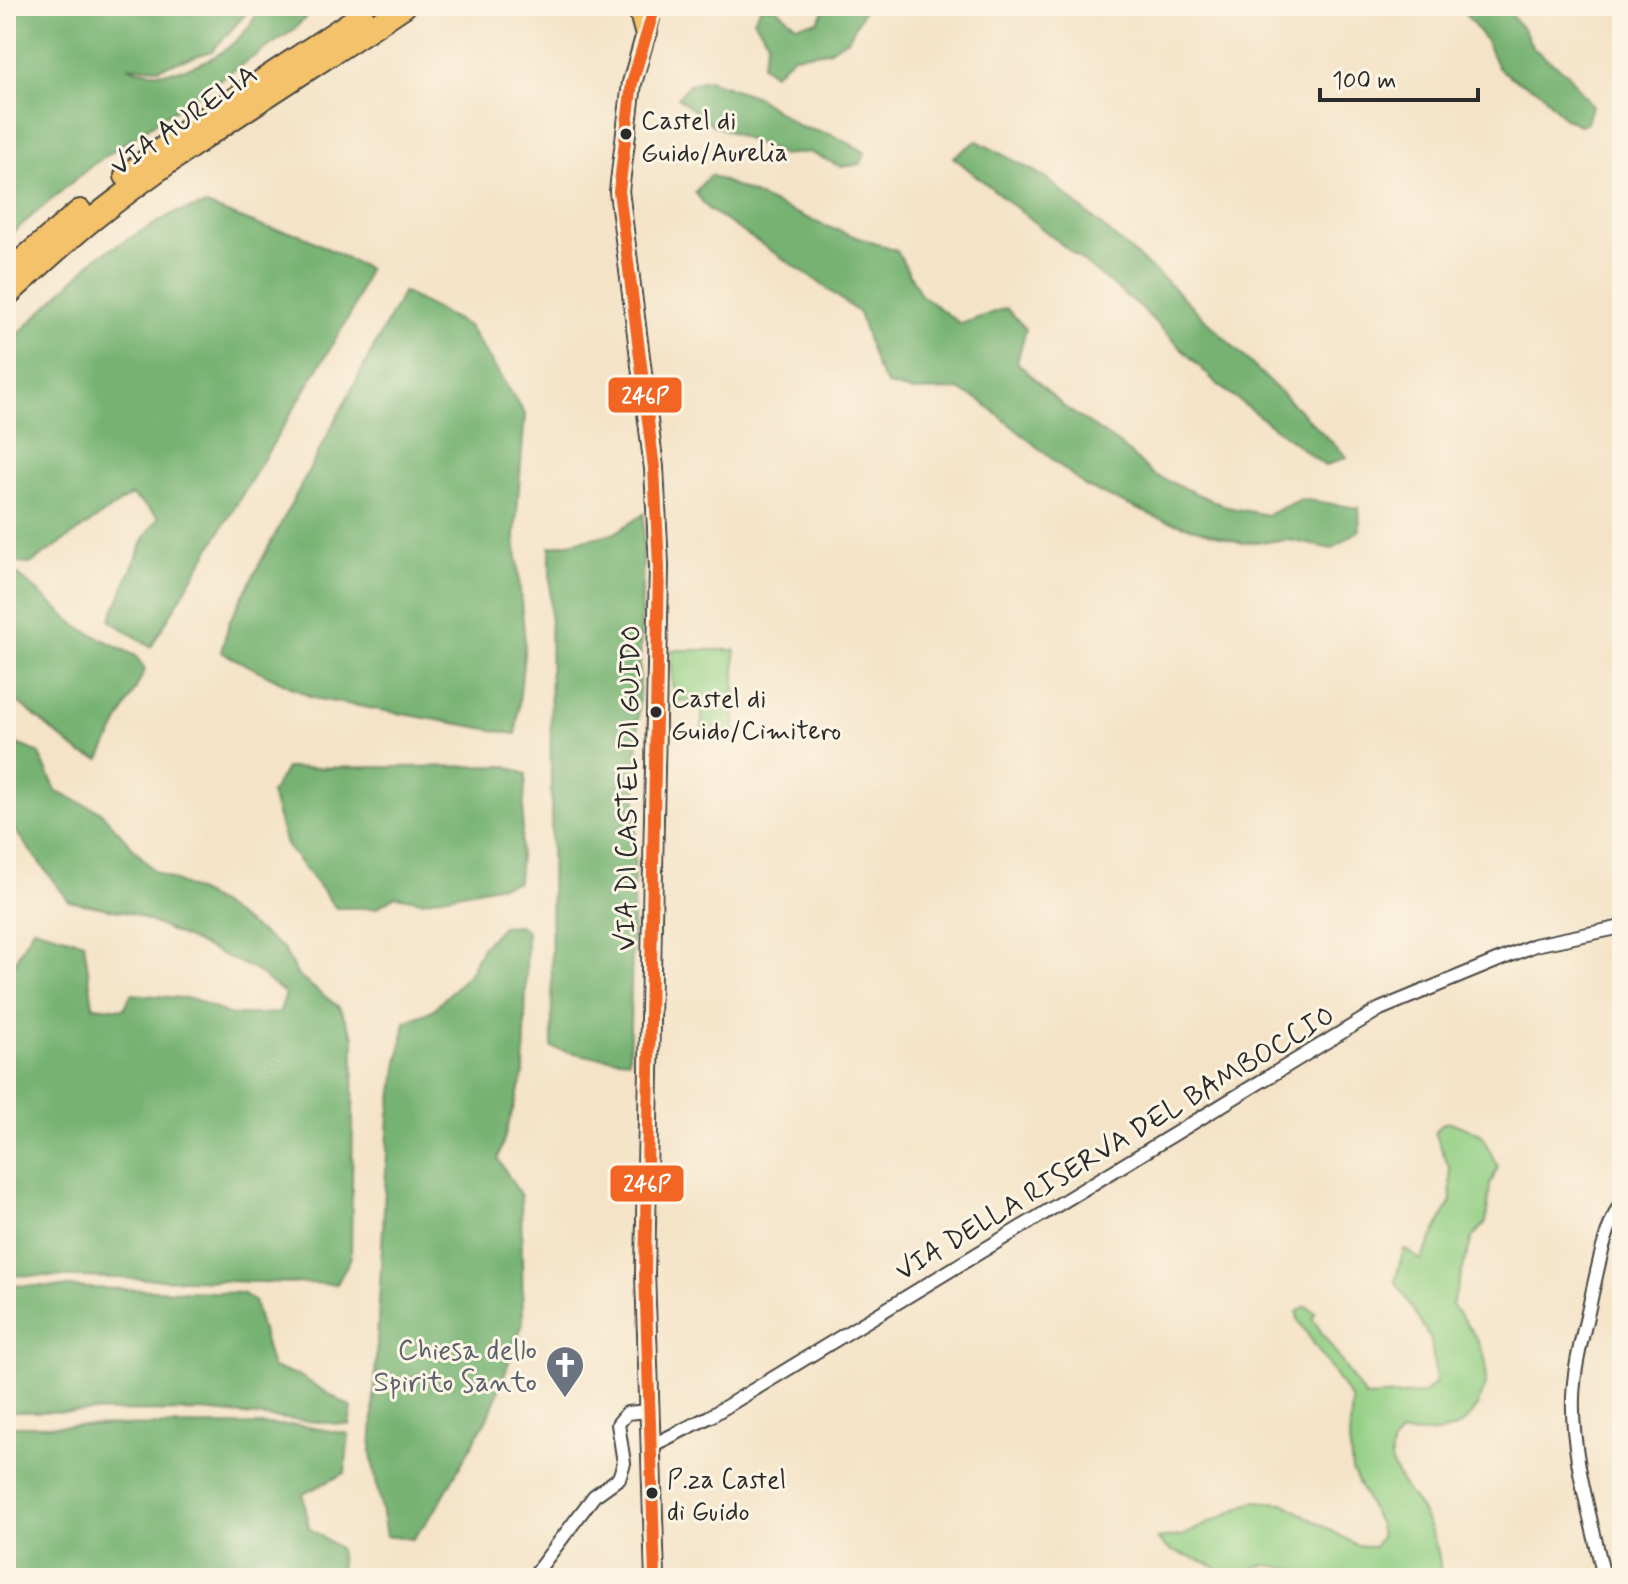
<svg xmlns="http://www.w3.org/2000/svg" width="1628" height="1584" font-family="Mynerve,sans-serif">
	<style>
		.green { fill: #93cf84; stroke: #5f7d58; stroke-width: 2 }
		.forest { fill: #76b272; stroke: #506e4e; stroke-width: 2 }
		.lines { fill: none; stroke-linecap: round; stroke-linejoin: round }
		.street-casing { stroke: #494742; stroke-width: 16 }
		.secondary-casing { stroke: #494742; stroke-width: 22 }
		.highway-casing { stroke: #494742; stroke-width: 26 }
		.street { stroke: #fff; stroke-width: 12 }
		.secondary { stroke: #fbe7c3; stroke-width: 18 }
		.highway { stroke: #f4c26a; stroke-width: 22 }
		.bus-1-casing { stroke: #fcf5e5; stroke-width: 18 }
		.bus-1 { stroke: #f26522; stroke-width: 12 }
		.bus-dot { fill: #2b2b2b; stroke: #fcf5e5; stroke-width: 3 }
		.labels { text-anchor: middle; stroke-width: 6; stroke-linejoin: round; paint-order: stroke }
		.bus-label { font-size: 26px; fill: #2b2b2b; stroke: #fcf5e5; text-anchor: start }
		.street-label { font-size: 28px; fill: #2b2b2b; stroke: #fcf5e5 }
		.worship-label { font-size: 28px; fill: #5b616d; stroke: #fcf5e5; text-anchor: end }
		.line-badge { stroke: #fcf5e5; stroke-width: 3 }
		.badge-label { font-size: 22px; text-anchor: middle; font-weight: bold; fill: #fff }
	</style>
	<rect width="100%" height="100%" fill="#fcf5e5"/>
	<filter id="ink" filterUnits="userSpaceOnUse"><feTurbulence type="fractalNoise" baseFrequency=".0125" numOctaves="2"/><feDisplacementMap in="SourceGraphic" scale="16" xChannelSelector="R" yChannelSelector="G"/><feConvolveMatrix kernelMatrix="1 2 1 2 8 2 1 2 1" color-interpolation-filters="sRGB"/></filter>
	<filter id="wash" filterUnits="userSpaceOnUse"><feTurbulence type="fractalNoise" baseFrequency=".006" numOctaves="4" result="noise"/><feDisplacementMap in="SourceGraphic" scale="32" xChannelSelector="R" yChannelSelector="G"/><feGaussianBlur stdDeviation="1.8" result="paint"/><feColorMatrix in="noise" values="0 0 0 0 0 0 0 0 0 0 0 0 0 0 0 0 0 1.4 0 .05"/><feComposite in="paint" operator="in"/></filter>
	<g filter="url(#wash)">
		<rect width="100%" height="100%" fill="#f4e3c7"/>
		<path class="green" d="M 672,650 L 735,650 L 735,738 L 702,738 L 702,701 L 672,701 Z
			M 1450,1122 L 1481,1134 L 1498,1167 L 1490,1185 L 1486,1222 L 1472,1238 L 1452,1305 C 1464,1321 1476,1334 1483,1352 C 1494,1381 1476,1426 1444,1432 C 1430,1435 1414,1433 1401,1433 C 1372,1460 1412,1491 1424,1516 C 1433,1534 1442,1559 1440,1578 C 1404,1578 1353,1583 1319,1577 C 1300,1574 1262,1555 1248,1573 L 1250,1578 C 1227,1578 1222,1569 1202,1561 C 1182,1554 1172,1555 1157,1539 L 1182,1536 L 1254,1501 L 1283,1503 L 1357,1545 L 1374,1547 L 1381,1537 L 1379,1525 L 1352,1470 L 1349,1440 L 1352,1401 L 1298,1320 L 1297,1312 L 1306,1306 L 1316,1313 L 1312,1318 L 1365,1397 L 1423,1394 L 1436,1382 L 1431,1340 L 1395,1280 L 1404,1249 L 1421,1260 L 1451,1201 L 1450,1169 L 1435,1133 L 1441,1124 Z"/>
		<path class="forest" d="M 6,6 L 253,6 L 212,51 L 159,68 L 127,66 C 167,83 220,62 246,30 C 252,24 255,15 259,8 L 315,6 L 315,8 L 292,31 L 91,166 L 6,238 Z
			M 827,6 L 866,6 L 849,38 L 828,51 L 794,56 L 774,74 L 762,65 L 768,41 L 754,20 L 761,7 L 776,8 L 796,25 L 818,21 Z
			M 1459,6 L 1499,6 L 1509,13 L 1524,30 L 1533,48 L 1568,74 L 1592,106 L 1587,123 L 1579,125 L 1563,117 L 1540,91 L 1518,81 L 1498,68 L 1486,41 Z
			M 708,80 L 757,97 L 800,127 L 833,135 L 865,152 L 861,164 L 842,167 L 809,152 L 783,155 L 711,124 L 678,98 L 689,84 Z
			M 977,141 L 1045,177 L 1167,282 L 1347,457 L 1325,466 L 1217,384 L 1142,309 L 953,157 Z
			M 710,175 L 825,226 L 897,251 L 921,295 L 961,324 L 1006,308 L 1026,329 L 1017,362 L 1063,406 L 1119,444 L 1154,475 L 1227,507 L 1267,515 L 1301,499 L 1359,508 L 1360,530 L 1332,549 L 1289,540 L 1243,543 L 1158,518 L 1086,487 L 980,400 L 958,390 L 911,391 L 887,385 L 876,366 L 859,313 L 817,281 L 708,209 L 695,192 Z
			M 206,205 L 264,227 L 299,234 L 368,269 L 353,310 L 151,647 L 110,620 L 145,537 L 159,517 L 131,495 L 30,564 L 6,562 L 6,346 L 98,256 L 174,213 Z
			M 403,292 L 468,326 L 525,414 L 515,536 L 525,643 L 516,734 L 313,698 L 221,652 L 230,620 Z
			M 644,514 L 629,1060 L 589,1056 L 552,1048 L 550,547 L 615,533 Z
			M 6,564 L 78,627 L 136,656 L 145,670 L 100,759 L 81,754 L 6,692 Z
			M 6,740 L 38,752 L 57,792 L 100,811 L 154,871 L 207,896 L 283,948 L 298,976 L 339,1007 L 354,1037 L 351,1257 L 337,1284 L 6,1275 L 6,978 L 33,928 L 84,942 L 93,1006 L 124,1009 L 131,994 L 194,999 L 230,1015 L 279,1013 L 286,994 L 253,969 L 134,914 L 69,901 L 6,819 Z
			M 506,766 L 526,774 L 518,882 L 422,901 L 396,896 L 376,908 L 336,908 L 286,845 L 271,794 L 286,768 Z
			M 519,925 L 527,931 L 524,1073 L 498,1159 L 521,1196 L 523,1323 L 491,1411 L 436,1509 L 413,1539 L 386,1536 L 371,1453 L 389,1115 L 405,1022 L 433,1010 L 469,974 L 482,947 L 502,926 Z
			M 6,1285 L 242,1293 L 254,1301 L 272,1368 L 298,1375 L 352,1408 L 349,1425 L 201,1411 L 6,1412 Z
			M 296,1425 L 349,1434 L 345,1473 L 303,1494 L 309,1528 L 339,1548 L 341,1566 L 322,1578 L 10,1578 L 6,1559 L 6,1426 Z"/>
	</g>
	<g filter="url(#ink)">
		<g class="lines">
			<g class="street-casing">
				<path id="street" d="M 651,1446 L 709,1417 L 1380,1009 L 1535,945 L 1622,927
					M 532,1578 L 594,1496 L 619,1478 L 624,1463 L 618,1424 L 627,1413 L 648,1411
					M 1604,1578 C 1592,1520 1571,1457 1573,1397 C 1574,1363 1585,1328 1592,1294 C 1599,1263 1605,1229 1622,1201"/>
			</g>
			<g class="secondary-casing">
				<path id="secondary" d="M 650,19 L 632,83 L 619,191 L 654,468 L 659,566 L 645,1273 L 655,1578"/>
			</g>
			<g class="highway-casing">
				<path id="highway" d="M 645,6 L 642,17 L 646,32
					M 126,176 L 186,131 L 362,15
					M 6,274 L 80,211
					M 6,296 C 33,271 60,246 88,223 C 187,143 298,77 404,6"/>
			</g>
			<use href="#street" class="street"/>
			<use href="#secondary" class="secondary"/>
			<use href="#highway" class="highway"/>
			<g class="bus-1-casing">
				<path id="bus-1" d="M 655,6 L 632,83 L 619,191 L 654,468 L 659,566 L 645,1273 L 655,1578"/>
			</g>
			<use href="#bus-1" class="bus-1"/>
		</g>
	</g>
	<defs>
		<g id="church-pin" transform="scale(2)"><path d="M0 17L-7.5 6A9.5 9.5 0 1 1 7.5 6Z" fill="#6b7280" stroke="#fcf5e5"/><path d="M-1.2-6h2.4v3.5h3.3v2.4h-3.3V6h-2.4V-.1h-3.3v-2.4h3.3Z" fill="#fff"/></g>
	</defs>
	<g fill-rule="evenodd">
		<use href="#church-pin" x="565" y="1365"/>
	</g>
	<g class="bus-dot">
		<circle cx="626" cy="134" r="7"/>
		<circle cx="656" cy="712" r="7"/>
		<circle cx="652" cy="1493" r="7"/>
	</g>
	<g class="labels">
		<g class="bus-label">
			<text x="641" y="129">Castel di<tspan x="641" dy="32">Guido/Aurelia</tspan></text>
			<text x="671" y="707">Castel di<tspan x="671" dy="32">Guido/Cimitero</tspan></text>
			<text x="667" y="1488">P.za Castel<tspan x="667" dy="32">di Guido</tspan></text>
		</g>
		<g class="street-label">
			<text transform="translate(183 119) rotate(-35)" y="10">VIA AURELIA</text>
			<text transform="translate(627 788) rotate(-89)" y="10">VIA DI CASTEL DI GUIDO</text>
			<text transform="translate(1114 1142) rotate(-31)" y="10">VIA DELLA RISERVA DEL BAMBOCCIO</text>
		</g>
		<g class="worship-label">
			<text x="537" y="1359">Chiesa dello<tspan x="537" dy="32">Spirito Santo</tspan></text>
		</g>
	</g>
	<g class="line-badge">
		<rect x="607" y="376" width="76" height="38" rx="8" fill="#f26522"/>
		<rect x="609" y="1164" width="76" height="39" rx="8" fill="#f26522"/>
	</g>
	<g class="badge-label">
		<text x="645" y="403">246P</text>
		<text x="647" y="1191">246P</text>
	</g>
	<rect width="1628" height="1584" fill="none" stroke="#fcf5e5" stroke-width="32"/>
	<path d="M1320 88v12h158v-12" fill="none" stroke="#2b2b2b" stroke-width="4"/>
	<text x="1332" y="88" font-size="24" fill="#2b2b2b" stroke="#fcf5e5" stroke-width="6" paint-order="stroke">100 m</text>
</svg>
